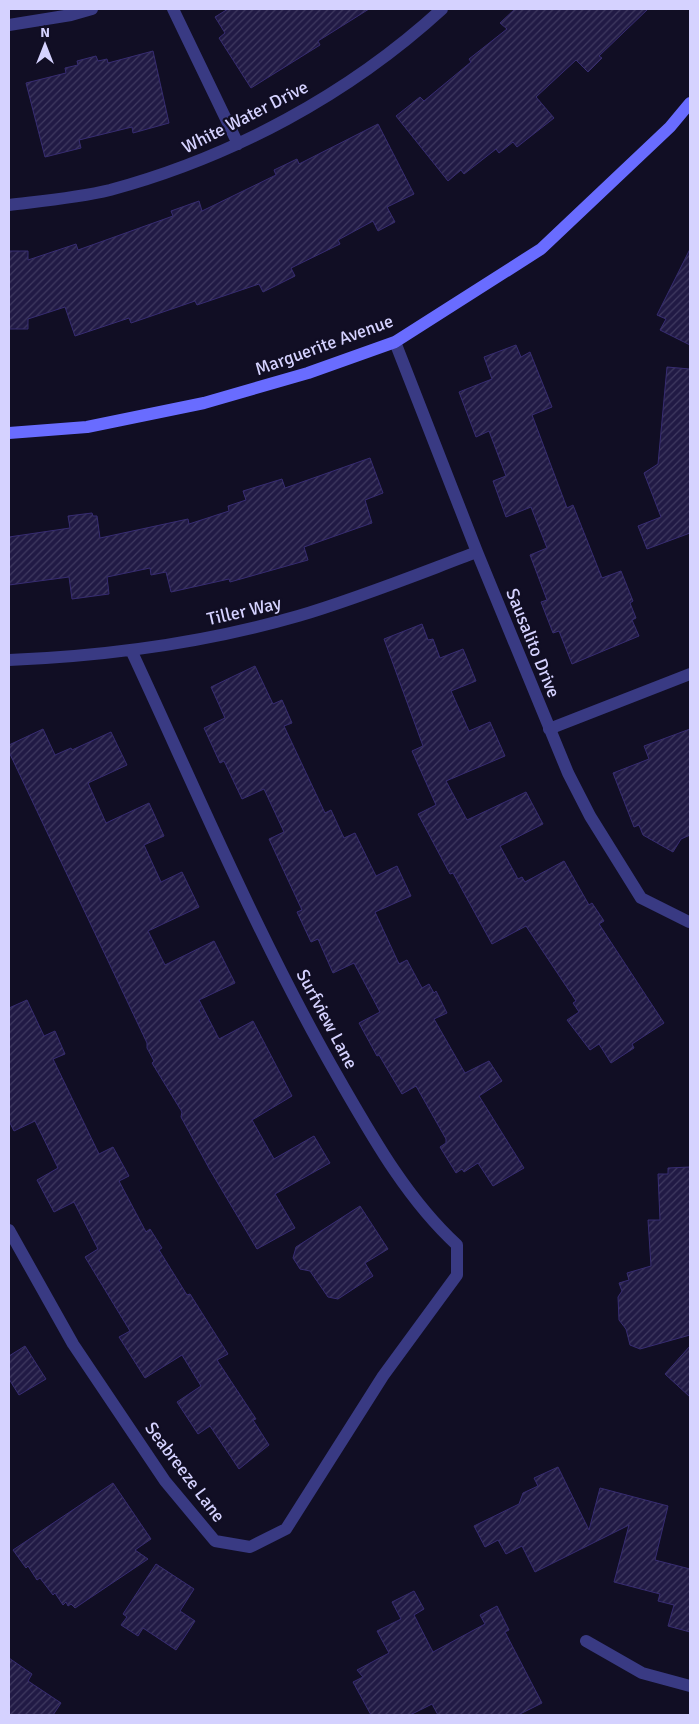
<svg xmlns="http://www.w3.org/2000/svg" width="699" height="1724" font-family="Signika,sans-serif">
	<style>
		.building { fill: url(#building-hatch); stroke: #372c71 }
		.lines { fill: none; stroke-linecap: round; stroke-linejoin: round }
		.street { stroke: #393a83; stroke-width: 12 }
		.secondary { stroke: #696cff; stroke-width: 12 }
		.labels { text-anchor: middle; stroke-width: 4.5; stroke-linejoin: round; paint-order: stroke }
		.street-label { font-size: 18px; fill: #d5d2ff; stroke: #110e24 }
	</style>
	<defs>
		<pattern id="building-hatch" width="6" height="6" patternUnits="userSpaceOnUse" patternTransform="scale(1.25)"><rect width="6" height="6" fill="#211a45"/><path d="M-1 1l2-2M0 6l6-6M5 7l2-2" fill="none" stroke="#403a61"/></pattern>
	</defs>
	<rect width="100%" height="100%" fill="#110e24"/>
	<path class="building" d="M 228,9 L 369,9 L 318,41 L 320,45 L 251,88 L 219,38 L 225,33 L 215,17 Z
		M 515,9 L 648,9 L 599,56 L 602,58 L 588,72 L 576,60 L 536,97 L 554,118 L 517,147 L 513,142 L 499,153 L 496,149 L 464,174 L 461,170 L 448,181 L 396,116 L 420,97 L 424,101 L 471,62 L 469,59 L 507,29 L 500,23 Z
		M 153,51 L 169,123 L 133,133 L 132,127 L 79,140 L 81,148 L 45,157 L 26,83 L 66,73 L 65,68 L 78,65 L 77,61 L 96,56 L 98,61 L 107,59 L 108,63 Z
		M 378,124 L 414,194 L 387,207 L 395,222 L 378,231 L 373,221 L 338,240 L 340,244 L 291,268 L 295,276 L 263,292 L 259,284 L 197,305 L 195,301 L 131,323 L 129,318 L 75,336 L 65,307 L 28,319 L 28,329 L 9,329 L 9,251 L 28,251 L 28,260 L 76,244 L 78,250 L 173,216 L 171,211 L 199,201 L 202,211 L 276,175 L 274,170 L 297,159 L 299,164 Z
		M 690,249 L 690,345 L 660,330 L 666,319 L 657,315 Z
		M 516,345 L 521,357 L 530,352 L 552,407 L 532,415 L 567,508 L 573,505 L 602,578 L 621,571 L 633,601 L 630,603 L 636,618 L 632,620 L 639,636 L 572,664 L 559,631 L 553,633 L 541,602 L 547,600 L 530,555 L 547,548 L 531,507 L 506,517 L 493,481 L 506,476 L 489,431 L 476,437 L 459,392 L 492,379 L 484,357 Z
		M 667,367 L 690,369 L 690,533 L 647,549 L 638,526 L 661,517 L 644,473 L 658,464 Z
		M 370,458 L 383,493 L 365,500 L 372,523 L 304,547 L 308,560 L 230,582 L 229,579 L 171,592 L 166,572 L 151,575 L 150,568 L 107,577 L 109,594 L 72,599 L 69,577 L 9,585 L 9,537 L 70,528 L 68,516 L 92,513 L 93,516 L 97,516 L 100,538 L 188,519 L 189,524 L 229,511 L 228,506 L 246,500 L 243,491 L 282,479 L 285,488 Z
		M 422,624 L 428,640 L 433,639 L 440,658 L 463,649 L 476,681 L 451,691 L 469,731 L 490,722 L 505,756 L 446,781 L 467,820 L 526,792 L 543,824 L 500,846 L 518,879 L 522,877 L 525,882 L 564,861 L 589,905 L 592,903 L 604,921 L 599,924 L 664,1023 L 632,1044 L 634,1048 L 611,1063 L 599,1044 L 590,1050 L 567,1020 L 579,1012 L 573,1003 L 576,1001 L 526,926 L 492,944 L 453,873 L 450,874 L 418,814 L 436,805 L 412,751 L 423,746 L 384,639 Z
		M 255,666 L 273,704 L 282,700 L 292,723 L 284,726 L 325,813 L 331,810 L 344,838 L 355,833 L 376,876 L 397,866 L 411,896 L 375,912 L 399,964 L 407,960 L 422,988 L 429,984 L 434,993 L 436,991 L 447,1013 L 434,1019 L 465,1073 L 489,1061 L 502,1081 L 479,1096 L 524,1168 L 493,1186 L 478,1163 L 464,1172 L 462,1169 L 456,1173 L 440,1147 L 446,1143 L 446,1139 L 416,1086 L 402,1094 L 379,1055 L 377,1056 L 359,1023 L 380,1012 L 354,963 L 333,973 L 318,939 L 311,942 L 297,912 L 302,910 L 269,839 L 284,832 L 264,789 L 242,799 L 224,761 L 220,763 L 204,728 L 225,718 L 211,687 Z
		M 43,729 L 55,755 L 71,748 L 72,750 L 111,732 L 127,765 L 88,783 L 106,823 L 149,803 L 164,836 L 144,845 L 161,882 L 182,872 L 199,907 L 148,931 L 165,965 L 214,941 L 235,983 L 199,1000 L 219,1039 L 253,1021 L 292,1096 L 252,1120 L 274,1159 L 314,1136 L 330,1163 L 275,1194 L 295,1228 L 257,1249 L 210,1170 L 181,1117 L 182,1112 L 152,1063 L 154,1061 L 147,1048 L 147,1043 L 9,752 L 9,745 Z
		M 690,729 L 690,835 L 681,839 L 673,852 L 643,835 L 639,825 L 634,827 L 613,773 L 649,759 L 644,746 Z
		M 27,1000 L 44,1036 L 55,1031 L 65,1054 L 53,1059 L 99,1154 L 113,1147 L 129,1176 L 119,1181 L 146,1232 L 150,1229 L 162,1248 L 159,1250 L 187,1295 L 190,1294 L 228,1354 L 217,1360 L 256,1419 L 253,1420 L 269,1445 L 239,1469 L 210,1426 L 198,1434 L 177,1402 L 201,1386 L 182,1355 L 145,1378 L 119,1337 L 130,1331 L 85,1257 L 98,1249 L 74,1202 L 54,1212 L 37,1180 L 58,1168 L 35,1121 L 14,1131 L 9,1121 L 9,1008 Z
		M 690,1167 L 690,1335 L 640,1349 L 630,1345 L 626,1329 L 619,1320 L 618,1297 L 622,1291 L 619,1283 L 629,1280 L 627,1273 L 651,1266 L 648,1220 L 660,1220 L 658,1174 L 668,1174 L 668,1168 Z
		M 360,1206 L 388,1249 L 365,1263 L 373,1276 L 338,1299 L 328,1297 L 310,1271 L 300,1269 L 293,1258 L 296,1247 Z
		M 25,1346 L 46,1379 L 19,1395 L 9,1379 L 9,1356 Z
		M 690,1346 L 690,1397 L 665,1374 Z
		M 558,1467 L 589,1530 L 600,1488 L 668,1506 L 655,1560 L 690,1569 L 690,1632 L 668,1626 L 674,1605 L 658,1601 L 660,1594 L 614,1582 L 629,1525 L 535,1572 L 522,1546 L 506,1554 L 498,1540 L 485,1547 L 474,1526 L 519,1504 L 523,1493 L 538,1486 L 534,1478 Z
		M 113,1483 L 151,1539 L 135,1550 L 148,1559 L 75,1608 L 71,1604 L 68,1606 L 66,1602 L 63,1605 L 55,1593 L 53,1595 L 40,1578 L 37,1580 L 28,1566 L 26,1568 L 13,1550 Z
		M 156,1564 L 194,1589 L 180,1611 L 195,1621 L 176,1650 L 143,1628 L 138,1636 L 121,1625 L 127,1617 L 123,1614 Z
		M 414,1591 L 424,1609 L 414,1615 L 433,1652 L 485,1624 L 480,1615 L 497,1606 L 509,1630 L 505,1632 L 542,1703 L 518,1715 L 438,1715 L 432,1704 L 410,1715 L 371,1715 L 353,1682 L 363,1677 L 357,1670 L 389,1653 L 377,1631 L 401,1619 L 392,1602 Z
		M 9,1658 L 32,1674 L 28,1681 L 61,1703 L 53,1715 L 9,1715 Z"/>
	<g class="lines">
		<path class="street" d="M 173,9 L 238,144
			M 9,25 L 71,15 L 92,9
			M 9,205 C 42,201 77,198 110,190 C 232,157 348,95 442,9
			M 395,342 L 477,552 L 568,773 L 590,816 L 641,898 L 689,922
			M 9,660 C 106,656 204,643 298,616 C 359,598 418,574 477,552
			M 549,729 L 690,674
			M 9,1230 L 73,1344 L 165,1481 L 215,1541 L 250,1547 L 286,1529 L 383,1376 L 457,1275 L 457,1245 C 407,1199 373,1138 339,1079 C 260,942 198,794 131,650
			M 586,1641 L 642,1673 L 690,1686"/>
		<path class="secondary" d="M 9,433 L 87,427 L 204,403 L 308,373 L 395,342 L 541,249 L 670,127 L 690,103"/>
	</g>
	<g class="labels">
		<g class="street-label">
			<text transform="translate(245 117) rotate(-27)" y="6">White Water Drive</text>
			<text transform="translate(324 345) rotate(-20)" y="6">Marguerite Avenue</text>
			<text transform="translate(244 611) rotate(-13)" y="6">Tiller Way</text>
			<text transform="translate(533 643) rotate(68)" y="6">Sausalito Drive</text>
			<text transform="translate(327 1019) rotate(62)" y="6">Surfview Lane</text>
			<text transform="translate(185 1472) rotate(53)" y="6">Seabreeze Lane</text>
		</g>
	</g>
	<rect width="699" height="1724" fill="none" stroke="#d5d2ff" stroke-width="20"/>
	<g transform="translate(45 45)" stroke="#110e24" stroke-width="4" paint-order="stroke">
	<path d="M0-4L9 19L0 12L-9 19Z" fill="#d5d2ff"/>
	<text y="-8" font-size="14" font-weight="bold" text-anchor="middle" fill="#d5d2ff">N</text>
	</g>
</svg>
